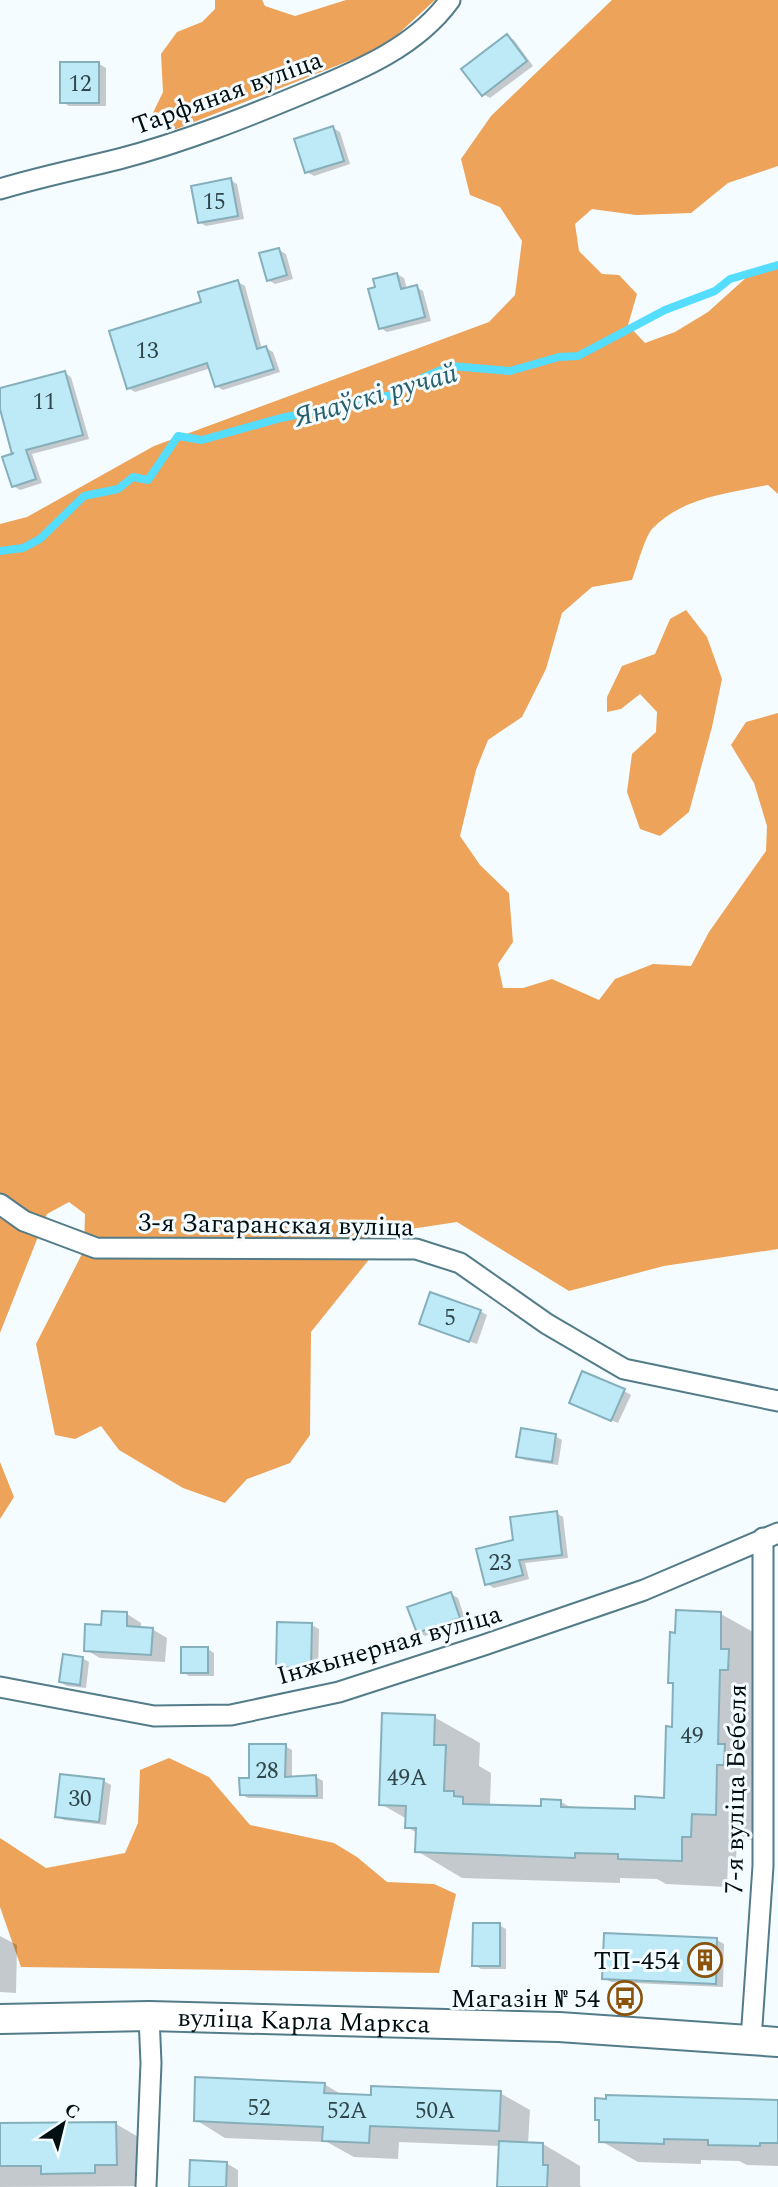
<svg xmlns="http://www.w3.org/2000/svg" width="778" height="2187" font-family="Spectral,serif">
	<style>
		.forest { fill: #eda359 }
		.shadow { fill: #0003 }
		.lines { fill: none; stroke-linecap: round; stroke-linejoin: round }
		.stream { stroke: #54ddff; stroke-width: 8 }
		.building { fill: #beeaf7; stroke: #85afbb; stroke-width: 2 }
		.minor-casing { stroke: #537c88; stroke-width: 23 }
		.secondary-casing { stroke: #537c88; stroke-width: 32 }
		.minor { stroke: #fff; stroke-width: 19 }
		.secondary { stroke: #fff; stroke-width: 28 }
		.labels { text-anchor: middle; stroke-width: 6; stroke-linejoin: round; paint-order: stroke }
		.number-label { font-size: 23px; fill: #30464c }
		.street-label { font-size: 26px; fill: #010f13; stroke: #f4fcff }
		.poi-label { font-size: 26px; fill: #010f13; stroke: #f4fcff; text-anchor: end }
		.water-label { font-size: 28px; font-style: italic; fill: #285f6d; stroke: #f4fcff }
	</style>
	<rect width="100%" height="100%" fill="#f4fcff"/>
	<path class="forest" d="M 215,0 L 262,0 L 265,6 L 295,16 L 346,0 L 435,0 L 384,47 L 174,130 L 151,117 L 163,92 L 161,54 L 177,32 L 202,22 L 215,9 Z
		M 612,0 L 778,0 L 778,166 L 728,183 L 691,213 L 636,215 L 592,209 L 575,224 L 579,251 L 602,274 L 619,275 L 637,294 L 628,325 L 645,343 L 675,332 L 708,312 L 758,267 L 778,265 L 778,494 L 768,485 C 728,493 681,498 652,529 C 644,539 637,567 632,580 L 592,587 L 562,613 L 546,669 L 522,717 L 488,740 L 476,770 L 460,836 L 480,865 L 509,893 L 513,942 L 498,964 L 503,988 L 523,988 L 552,979 L 599,1000 L 615,979 L 653,964 L 691,966 L 709,932 L 766,851 L 767,826 L 754,783 L 731,745 L 746,722 L 778,713 L 778,1249 L 664,1266 L 569,1291 L 457,1222 L 391,1232 L 311,1332 L 310,1435 L 290,1463 L 247,1479 L 225,1503 L 183,1488 L 119,1450 L 101,1426 L 75,1439 L 55,1435 L 36,1344 L 84,1250 L 85,1214 L 69,1202 L 47,1214 L 0,1333 L 0,524 L 27,517 L 154,446 L 489,322 L 515,295 L 522,241 L 500,207 L 470,195 L 461,159 L 491,116 Z
		M 686,610 L 707,637 L 722,679 L 712,727 L 689,812 L 660,836 L 640,829 L 627,792 L 632,754 L 656,732 L 657,712 L 640,694 L 621,709 L 607,712 L 607,697 L 622,666 L 655,654 L 670,619 Z
		M 0,1462 L 14,1497 L 0,1519 Z
		M 169,1758 L 209,1777 L 250,1825 L 334,1843 L 357,1857 L 387,1882 L 434,1884 L 456,1894 L 439,1973 L 21,1967 L 0,1907 L 0,1838 L 46,1868 L 125,1853 L 138,1823 L 140,1770 Z"/>
	<path class="shadow" d="M 507,36 L 514,40 L 533,66 L 490,98 L 483,94 Z
		M 99,64 L 106,68 L 106,106 L 69,106 L 62,102 Z
		M 333,128 L 340,132 L 350,164 L 314,176 L 307,172 Z
		M 230,180 L 237,184 L 244,219 L 206,226 L 199,222 Z
		M 279,250 L 286,254 L 293,279 L 275,284 L 268,280 Z
		M 397,274 L 404,278 L 407,289 L 416,287 L 423,291 L 431,321 L 387,332 L 380,328 Z
		M 238,282 L 245,286 L 262,349 L 266,348 L 273,352 L 280,372 L 223,390 L 216,386 L 211,368 L 135,392 L 128,388 Z
		M 65,373 L 71,377 L 89,439 L 32,454 L 42,483 L 20,490 L 13,486 L 16,455 L 0,403 L 0,390 Z
		M 480,1311 L 487,1315 L 477,1344 L 428,1327 Z
		M 624,1391 L 631,1395 L 618,1423 L 578,1406 Z
		M 555,1436 L 562,1440 L 558,1465 L 525,1460 L 518,1456 Z
		M 556,1513 L 563,1517 L 568,1558 L 525,1563 L 529,1579 L 494,1588 L 487,1584 L 515,1542 Z
		M 451,1594 L 458,1598 L 466,1622 L 425,1636 L 418,1632 Z
		M 127,1614 L 141,1623 L 141,1629 L 152,1629 L 167,1638 L 165,1662 L 100,1658 L 86,1650 L 103,1626 Z
		M 721,1614 L 767,1640 L 766,1673 L 774,1677 L 773,1695 L 765,1695 L 761,1840 L 737,1839 L 736,1862 L 728,1862 L 727,1887 L 666,1884 L 657,1879 L 620,1878 L 620,1883 L 462,1878 L 417,1851 L 417,1833 L 407,1827 L 407,1819 L 381,1804 L 434,1717 L 480,1743 L 479,1766 L 491,1773 L 490,1806 L 543,1808 L 561,1802 L 574,1809 L 637,1811 L 665,1800 L 674,1729 L 675,1685 L 670,1682 L 677,1634 Z
		M 312,1625 L 319,1629 L 318,1671 L 284,1670 L 277,1666 Z
		M 208,1649 L 214,1653 L 214,1676 L 189,1676 L 182,1672 Z
		M 82,1658 L 89,1662 L 86,1688 L 67,1686 L 60,1682 Z
		M 285,1746 L 292,1750 L 292,1778 L 316,1777 L 323,1781 L 323,1799 L 248,1798 L 241,1794 L 250,1780 Z
		M 104,1781 L 111,1785 L 106,1825 L 64,1820 L 57,1816 Z
		M 499,1925 L 506,1929 L 506,1969 L 481,1969 L 474,1965 Z
		M 606,1935 L 717,1940 L 724,1944 L 723,1987 L 611,1982 L 604,1978 Z
		M 0,1936 L 17,1945 L 16,1993 L 0,1992 Z
		M 324,2084 L 344,2096 L 500,2093 L 530,2110 L 528,2144 L 543,2144 L 580,2166 L 580,2186 L 582,2187 L 499,2187 L 500,2146 L 399,2142 L 398,2159 L 354,2157 L 327,2142 L 225,2138 L 196,2120 Z
		M 607,2100 L 778,2102 L 778,2166 L 747,2165 L 739,2161 L 701,2160 L 701,2164 L 638,2162 L 601,2141 L 601,2122 L 596,2119 Z
		M 0,2124 L 116,2124 L 154,2146 L 154,2186 L 0,2187 Z
		M 226,2163 L 238,2170 L 238,2187 L 190,2187 Z"/>
	<g class="lines">
		<path class="stream" d="M 0,551 L 23,548 L 40,539 L 84,496 L 118,489 L 133,477 L 148,480 L 178,436 L 202,440 L 281,418 L 392,395 L 422,378 L 451,366 L 510,371 L 559,357 L 578,356 L 665,310 L 715,291 L 730,279 L 778,265"/>
	</g>
	<path class="building" d="M 507,34 L 527,61 L 482,96 L 461,69 Z
		M 60,62 L 99,62 L 99,103 L 60,103 Z
		M 333,126 L 344,161 L 305,173 L 294,139 Z
		M 231,178 L 238,216 L 198,223 L 191,186 Z
		M 279,248 L 287,275 L 267,281 L 259,253 Z
		M 397,273 L 401,289 L 417,285 L 425,317 L 379,329 L 368,289 L 375,287 L 373,279 Z
		M 238,280 L 257,349 L 266,346 L 274,369 L 215,387 L 207,363 L 127,389 L 109,331 L 201,302 L 198,292 Z
		M 65,371 L 83,435 L 26,450 L 36,479 L 12,487 L 2,457 L 14,453 L 12,454 L 0,409 L 0,388 Z
		M 430,1292 L 481,1310 L 469,1342 L 419,1324 Z
		M 582,1371 L 625,1389 L 611,1421 L 569,1403 Z
		M 521,1428 L 556,1434 L 552,1462 L 516,1457 Z
		M 557,1511 L 562,1555 L 519,1560 L 523,1575 L 485,1585 L 476,1549 L 513,1540 L 510,1517 Z
		M 451,1592 L 460,1618 L 417,1633 L 407,1607 Z
		M 676,1610 L 721,1612 L 721,1649 L 729,1649 L 728,1670 L 720,1670 L 718,1744 L 725,1744 L 724,1765 L 717,1765 L 716,1815 L 692,1814 L 691,1837 L 682,1837 L 682,1861 L 618,1859 L 618,1854 L 575,1853 L 575,1858 L 415,1852 L 416,1828 L 405,1828 L 406,1806 L 379,1805 L 382,1713 L 435,1715 L 434,1745 L 446,1745 L 444,1791 L 454,1791 L 454,1796 L 463,1797 L 463,1804 L 541,1806 L 541,1799 L 561,1800 L 561,1807 L 635,1809 L 635,1796 L 664,1798 L 666,1726 L 672,1727 L 673,1683 L 668,1683 L 670,1632 L 675,1633 Z
		M 102,1611 L 127,1612 L 127,1626 L 153,1628 L 151,1655 L 84,1651 L 85,1624 L 101,1625 Z
		M 277,1622 L 312,1623 L 311,1668 L 276,1667 Z
		M 181,1647 L 208,1647 L 208,1673 L 181,1673 Z
		M 63,1654 L 83,1657 L 80,1685 L 59,1682 Z
		M 249,1744 L 286,1744 L 285,1777 L 316,1775 L 317,1796 L 240,1795 L 239,1778 L 249,1778 Z
		M 60,1774 L 104,1779 L 99,1822 L 55,1817 Z
		M 473,1923 L 500,1923 L 500,1966 L 472,1966 Z
		M 604,1933 L 717,1938 L 716,1984 L 602,1979 Z
		M 195,2077 L 325,2083 L 324,2093 L 371,2095 L 371,2086 L 501,2091 L 499,2131 L 370,2126 L 369,2143 L 322,2141 L 323,2127 L 194,2121 Z
		M 606,2095 L 778,2100 L 778,2143 L 760,2143 L 760,2146 L 708,2145 L 708,2140 L 664,2139 L 664,2144 L 599,2142 L 599,2120 L 595,2120 L 595,2098 L 606,2099 Z
		M 116,2122 L 117,2165 L 95,2165 L 95,2173 L 41,2174 L 41,2166 L 0,2166 L 0,2123 Z
		M 499,2141 L 543,2143 L 543,2165 L 548,2165 L 547,2187 L 497,2187 Z
		M 190,2160 L 227,2162 L 226,2187 L 189,2187 Z"/>
	<g class="lines">
		<g class="minor-casing">
			<path id="minor" d="M 0,189 C 39,177 79,169 119,159 C 184,142 247,117 309,91 C 360,70 417,46 450,0
				M 0,1204 L 24,1221 L 96,1248 L 416,1249 L 460,1263 L 547,1324 L 624,1369 L 778,1401
				M 0,1687 L 154,1716 L 231,1715 L 339,1692 L 484,1645 L 644,1590 L 778,1533
				M 751,2040 L 763,1866 L 763,1538
				M 146,2187 L 151,2063 L 149,2016"/>
		</g>
		<g class="secondary-casing">
			<g id="secondary">
				<path id="s1" d="M 0,2019 L 149,2016 L 559,2027 L 778,2042"/>
			</g>
		</g>
		<use href="#minor" class="minor"/>
		<use href="#secondary" class="secondary"/>
	</g>
	<defs>
		<g id="building-ring" transform="scale(1.75)"><circle r="9.5" fill="#f4fcff" stroke="#8b520a" stroke-width="1.5"/><path d="M-4-6H4V6H1V3H-1V6H-4ZM-2.5-4.3h1.7v1.8h-1.7ZM.8-4.3h1.7v1.8H.8ZM-2.5-1h1.7V.8h-1.7ZM.8-1h1.7V.8H.8Z" fill="#8b520a"/></g>
		<g id="bus-ring" transform="scale(1.75)"><circle r="9.5" fill="#f4fcff" stroke="#8b520a" stroke-width="1.5"/><path d="M-5-6H5V4H4V6H2V4H-2V6H-4V4H-5ZM-3.5-4V0h7V-4ZM-3.5 1.2v1.5H-2V1.2ZM2 1.2v1.5H3.5V1.2Z" fill="#8b520a"/></g>
	</defs>
	<g fill-rule="evenodd">
		<use href="#building-ring" x="705" y="1960"/>
		<use href="#bus-ring" x="625" y="1998"/>
	</g>
	<g class="labels">
		<g class="number-label">
			<text x="80" y="91">12</text>
			<text x="214" y="209">15</text>
			<text x="147" y="358">13</text>
			<text x="44" y="409">11</text>
			<text x="450" y="1325">5</text>
			<text x="500" y="1570">23</text>
			<text x="692" y="1743">49</text>
			<text x="267" y="1778">28</text>
			<text x="407" y="1785">49А</text>
			<text x="80" y="1806">30</text>
			<text x="259" y="2115">52</text>
			<text x="347" y="2118">52А</text>
			<text x="435" y="2118">50А</text>
		</g>
		<g class="street-label">
			<text transform="translate(227 92) rotate(-20)" y="9">Тарфяная вуліца</text>
			<text transform="translate(276 1224) rotate(1)" y="9">3-я Загаранская вуліца</text>
			<text transform="translate(389 1644) rotate(-16)" y="9">Інжынерная вуліца</text>
			<text transform="translate(735 1789) rotate(-89)" y="9">7-я вуліца Бебеля</text>
			<text dy="9" stroke="none"><textPath href="#s1" startOffset="304">вуліца Карла Маркса</textPath></text>
		</g>
		<g class="poi-label">
			<text x="680" y="1969">ТП-454</text>
			<text x="600" y="2007">Магазін № 54</text>
		</g>
		<g class="water-label">
			<text transform="translate(375 394) rotate(-16)" y="10">Янаўскі ручай</text>
		</g>
	</g>
	<g transform="translate(63 2124) rotate(35)" stroke="#f4fcff" stroke-width="5" paint-order="stroke">
	<path d="M0-5L12 26L0 18L-12 26Z" fill="#010f13"/>
	<text y="-10" font-size="19" font-weight="bold" text-anchor="middle" fill="#010f13">С</text>
	</g>
</svg>
